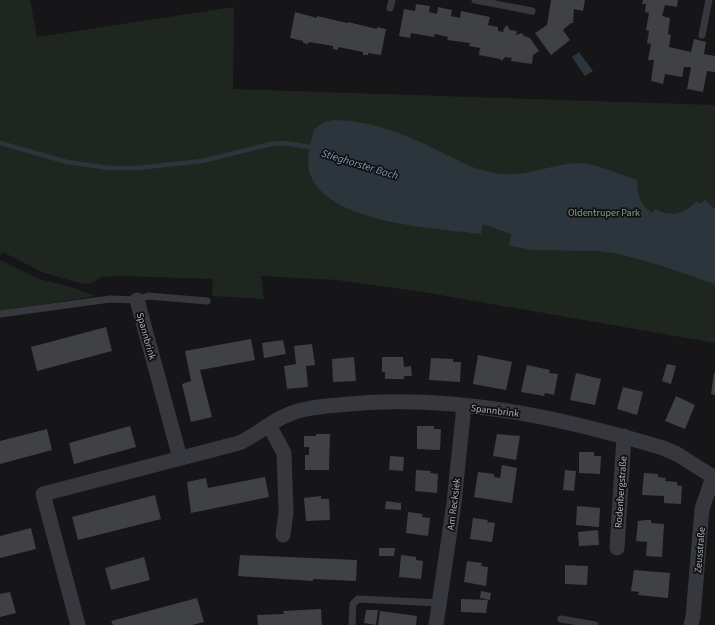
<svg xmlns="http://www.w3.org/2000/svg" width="715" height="625" font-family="'Source Sans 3',sans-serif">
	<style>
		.green { fill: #1e261f }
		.water { fill: #2c353c }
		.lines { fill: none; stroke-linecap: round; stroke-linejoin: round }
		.stream { stroke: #2c353c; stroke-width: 4.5 }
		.building { fill: #404145 }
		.service { stroke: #37383d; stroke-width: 7 }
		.minor { stroke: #37383d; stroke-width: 15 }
		.labels { text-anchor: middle; stroke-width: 3.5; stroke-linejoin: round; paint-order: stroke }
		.park-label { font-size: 10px; fill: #7fa381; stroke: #111113 }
		.street-label { font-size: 10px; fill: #a8adb8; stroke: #111113 }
		.water-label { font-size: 11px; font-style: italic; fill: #7f9bb3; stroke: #111113 }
	</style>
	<rect width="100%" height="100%" fill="#161618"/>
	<path class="green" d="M 0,0 L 30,0 L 37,37 L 234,7 L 233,89 L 715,105 L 715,343 L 423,292 L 337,280 L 261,276 L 264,299 L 212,296 L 213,279 L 121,276 L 101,277 L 93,283 L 83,284 L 44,273 L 3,252 L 0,256 Z
		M 0,260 L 39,279 L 71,287 L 96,296 L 0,311 Z"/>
	<path class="water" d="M 579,52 L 593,71 L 585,76 L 572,57 Z
		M 334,120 C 384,121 425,144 469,166 C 484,171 501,176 517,174 C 538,172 559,163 581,163 C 597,164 621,175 637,180 C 637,195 640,204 652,213 L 655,209 C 672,218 684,214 697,201 L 701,204 L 705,200 L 715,209 L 715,284 L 656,264 L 619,254 L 598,251 L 532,250 L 512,246 L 509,246 L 511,234 L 483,224 L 481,234 C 436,228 324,224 309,171 C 306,158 311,142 314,129 L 325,122 Z"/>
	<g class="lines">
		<path class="stream" d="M 0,143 L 67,162 L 109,168 L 138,168 L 202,161 L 271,144 L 284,143 L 310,147"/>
	</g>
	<path class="building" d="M 551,0 L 585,0 L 583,11 L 574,9 L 573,23 L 571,23 L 563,30 L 570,40 L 551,55 L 535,33 L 547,25 Z
		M 643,0 L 678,0 L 677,7 L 665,5 L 662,16 L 670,18 L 668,34 L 671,35 L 669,47 L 691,52 L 694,39 L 706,42 L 704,54 L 715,56 L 715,72 L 707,71 L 703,92 L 687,89 L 691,67 L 684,67 L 682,77 L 665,74 L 663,84 L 651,81 L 654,60 L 648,60 L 651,44 L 647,43 L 649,31 L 646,30 L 649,13 L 645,12 L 646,4 L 642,4 Z
		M 416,4 L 430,6 L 429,12 L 437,14 L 438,7 L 452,10 L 451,16 L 460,18 L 461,11 L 490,17 L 488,25 L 498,27 L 498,31 L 503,32 L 504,28 L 507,25 L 510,30 L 517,31 L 516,35 L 522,33 L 524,36 L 530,38 L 539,51 L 533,55 L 532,64 L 511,61 L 512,58 L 505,57 L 502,61 L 500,59 L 479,55 L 480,48 L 469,46 L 470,43 L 447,40 L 448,37 L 435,34 L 434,37 L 411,33 L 410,38 L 399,36 L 404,9 L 415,11 Z
		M 295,12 L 317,18 L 317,16 L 347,23 L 348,22 L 377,29 L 377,27 L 386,29 L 381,55 L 368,53 L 368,55 L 363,55 L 363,52 L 338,47 L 338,50 L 333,49 L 333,46 L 309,42 L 308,44 L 303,43 L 303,41 L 290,38 Z
		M 106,327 L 112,351 L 37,371 L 31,347 Z
		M 251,339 L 255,360 L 200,370 L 212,417 L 191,422 L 182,384 L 191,381 L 185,351 Z
		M 283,340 L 286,354 L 264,358 L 262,343 Z
		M 312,344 L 315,365 L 306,366 L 308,387 L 287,389 L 284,366 L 296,364 L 294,346 Z
		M 478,355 L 512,362 L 506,390 L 473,384 Z
		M 354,357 L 356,381 L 333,382 L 332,359 Z
		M 382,357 L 403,357 L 404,367 L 411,366 L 412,376 L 404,376 L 404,379 L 385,379 L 385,372 L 382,372 Z
		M 431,358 L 453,359 L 453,362 L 461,362 L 460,382 L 429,380 Z
		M 667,364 L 676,366 L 671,384 L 662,381 Z
		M 527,365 L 550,370 L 549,373 L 558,374 L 554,395 L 545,393 L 544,396 L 521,392 Z
		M 576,373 L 601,379 L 595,405 L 570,400 Z
		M 714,373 L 715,373 L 715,395 L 711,394 Z
		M 623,387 L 643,392 L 637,415 L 617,409 Z
		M 676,396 L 695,405 L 685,429 L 665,421 Z
		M 130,426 L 136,447 L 74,464 L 69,443 Z
		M 417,426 L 434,426 L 434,429 L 441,429 L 440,450 L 417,449 Z
		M 47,429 L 52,450 L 0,464 L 0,441 Z
		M 316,434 L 330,434 L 329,470 L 305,470 L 305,455 L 309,455 L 309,447 L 304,447 L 304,436 L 316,436 Z
		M 497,434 L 520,436 L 516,460 L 493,456 Z
		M 579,452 L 594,452 L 594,456 L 601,456 L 600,474 L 579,473 Z
		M 390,456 L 404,457 L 403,471 L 389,470 Z
		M 502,465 L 517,468 L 512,503 L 474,497 L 478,472 L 494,474 L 494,477 L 500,478 Z
		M 416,470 L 431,471 L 430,473 L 438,474 L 437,493 L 415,491 Z
		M 565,470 L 576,471 L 574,491 L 563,490 Z
		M 644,473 L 658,474 L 658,477 L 666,478 L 665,481 L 677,482 L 677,485 L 682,486 L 681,504 L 664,503 L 664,496 L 642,495 Z
		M 265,477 L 269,497 L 191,513 L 187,482 L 206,478 L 208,488 Z
		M 155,495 L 161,519 L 78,540 L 72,517 Z
		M 321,496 L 321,499 L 329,499 L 330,520 L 306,521 L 304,498 Z
		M 386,501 L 401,503 L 401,510 L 385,509 Z
		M 577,506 L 600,508 L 599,527 L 576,525 Z
		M 408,512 L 423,514 L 422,517 L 430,518 L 428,536 L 406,533 Z
		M 473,518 L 488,520 L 487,522 L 495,523 L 492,542 L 470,539 Z
		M 646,520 L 651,520 L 651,523 L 664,524 L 662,557 L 646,556 L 647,542 L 636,541 L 638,521 Z
		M 31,528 L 36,549 L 0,558 L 0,536 Z
		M 598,530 L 599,545 L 579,546 L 578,532 Z
		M 379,548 L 395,548 L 394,556 L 379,556 Z
		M 240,555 L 357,560 L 356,581 L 313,579 L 313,581 L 238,576 Z
		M 401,555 L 416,557 L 416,560 L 423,561 L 421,579 L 399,577 Z
		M 144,557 L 150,580 L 111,590 L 105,568 Z
		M 467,561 L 482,563 L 481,566 L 488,567 L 486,586 L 464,582 Z
		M 565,565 L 588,566 L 587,585 L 565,584 Z
		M 634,570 L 670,573 L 668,598 L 638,595 L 639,592 L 631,591 Z
		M 481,591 L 491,593 L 490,600 L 480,598 Z
		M 10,592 L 16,613 L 0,617 L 0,594 Z
		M 197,598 L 204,622 L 192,625 L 113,625 L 111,621 Z
		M 461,599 L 488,600 L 486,613 L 461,612 Z
		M 321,609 L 322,625 L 258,625 L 257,615 L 284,614 L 283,611 Z
		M 366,610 L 378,610 L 376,625 L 364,623 Z
		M 380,611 L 417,616 L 416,625 L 378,625 Z"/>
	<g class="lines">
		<path class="service" d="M 475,0 L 532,11
			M 390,8 L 392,0
			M 702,35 L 709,0
			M 0,314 L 110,299 L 137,300 L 148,296 L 207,301
			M 561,619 L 595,625
			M 352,625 L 353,604 L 358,599 L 440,603"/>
		<path class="minor" d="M 137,300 L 180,458
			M 269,425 L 284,453 L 286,512 L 283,535
			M 617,548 L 624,436
			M 78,625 L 43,494 L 239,443 C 259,434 274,418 295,412 C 312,406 331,406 349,404 C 455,394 562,418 663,448 L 677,454 L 715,478
			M 436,625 L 454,503 L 464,406
			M 691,625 L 693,617 L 702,509 L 713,477"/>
	</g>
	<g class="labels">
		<g class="park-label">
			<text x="604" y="216">Oldentruper Park</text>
		</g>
		<g class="street-label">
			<text transform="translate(147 336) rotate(74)" y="4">Spannbrink</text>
			<text transform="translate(495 410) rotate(7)" y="4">Spannbrink</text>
			<text transform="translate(620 492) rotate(-86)" y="4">Rodenbergstraße</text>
			<text transform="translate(453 504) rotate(-83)" y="4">Am Recksiek</text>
			<text transform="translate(699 550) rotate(-85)" y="4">Zeusstraße</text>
		</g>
		<g class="water-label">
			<text transform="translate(360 164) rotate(17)" y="4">Stieghorster Bach</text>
		</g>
	</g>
</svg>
